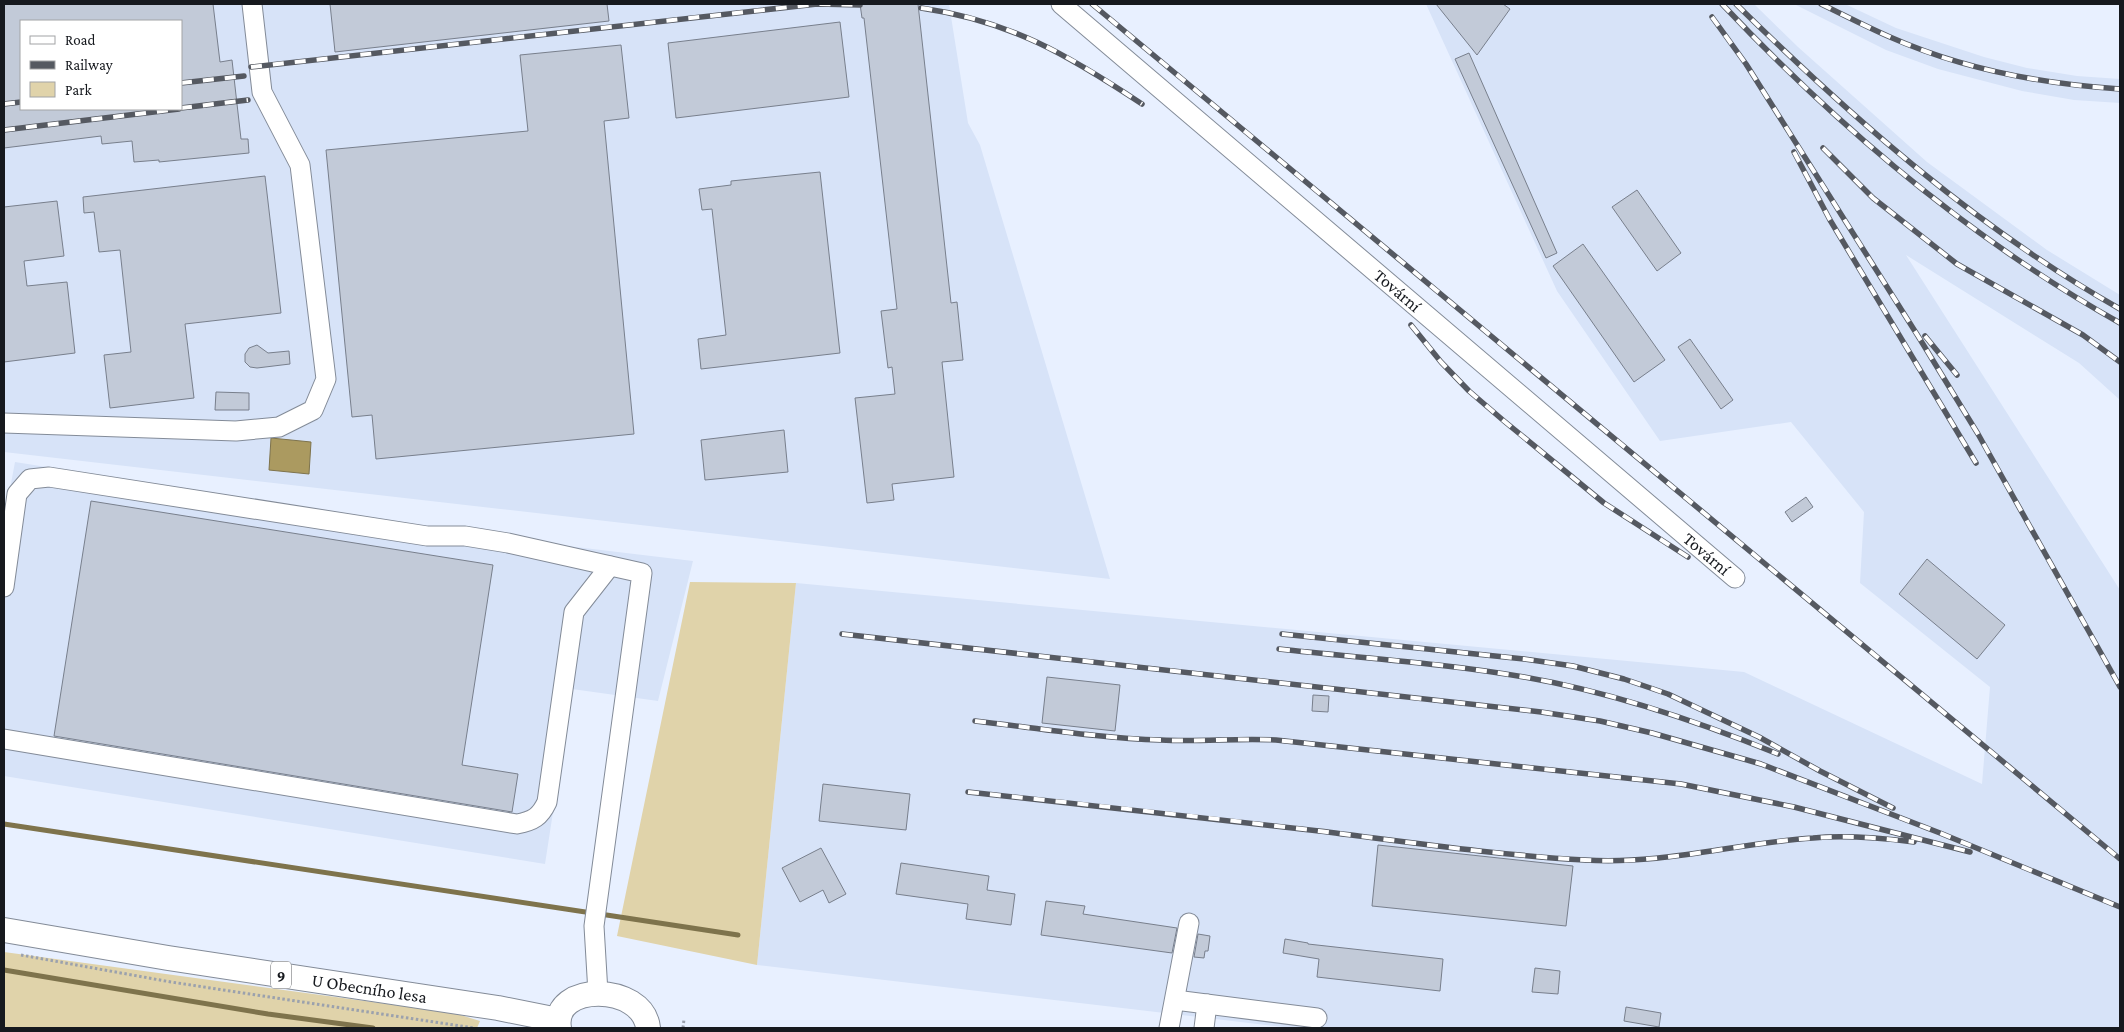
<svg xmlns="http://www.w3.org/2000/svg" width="2124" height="1032" font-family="'Crimson Pro',serif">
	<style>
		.built { fill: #d7e3f8; fill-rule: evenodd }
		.green { fill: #e0d3aa }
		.water { fill: #ab9a60; stroke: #7e734c }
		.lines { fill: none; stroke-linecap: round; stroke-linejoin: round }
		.stream { stroke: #7e734c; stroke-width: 5 }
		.building { fill: #c2cad8; stroke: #787f8c; fill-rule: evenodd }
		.minor-casing { stroke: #838b98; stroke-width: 21 }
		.major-casing { stroke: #838b98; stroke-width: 26 }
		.path { stroke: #9ba1ad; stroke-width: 3; stroke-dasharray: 2.5 2.5; stroke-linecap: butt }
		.minor { stroke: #fff; stroke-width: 19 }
		.major { stroke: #fff; stroke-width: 24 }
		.rail-casing { stroke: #555961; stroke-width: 5.5 }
		.rail { stroke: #fff; stroke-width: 4; stroke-dasharray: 11; stroke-linecap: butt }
		.labels { text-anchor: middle; stroke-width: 4.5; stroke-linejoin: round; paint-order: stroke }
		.shield { fill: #fff; stroke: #5c5e62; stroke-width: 1 }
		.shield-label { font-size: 16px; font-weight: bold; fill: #16191e }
		.street-label { font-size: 18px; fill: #16191e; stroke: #fff }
	</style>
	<rect width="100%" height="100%" fill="#e8f0ff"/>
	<path class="built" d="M 4,4 L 949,4 L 968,123 L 980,145 L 1110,579 L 4,452 ZM 21,21 L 181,21 L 181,109 L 21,109 Z
		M 1426,4 L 1754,4 L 1798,47 L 1927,162 L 2047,250 L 2120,295 L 2120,400 L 2079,363 L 1906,255 L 2120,590 L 2120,1028 L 1292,1028 L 757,965 L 796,583 L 1744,672 L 1982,784 L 1990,687 L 1860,583 L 1864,512 L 1791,422 L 1660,441 L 1557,291 Z
		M 1794,4 L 1845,4 L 1896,28 L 1984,57 L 2027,68 L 2077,76 L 2120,79 L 2120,103 L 2074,100 L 2022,91 L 1938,69 L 1886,50 Z
		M 15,462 L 419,526 L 463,526 L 501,532 L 534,542 L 693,561 L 658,701 L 572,689 L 545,864 L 4,776 L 4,521 Z"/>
	<path class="green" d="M 690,582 L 796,583 L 757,965 L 617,936 Z
		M 4,952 L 454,1013 L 480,1021 L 477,1028 L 4,1028 Z"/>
	<path class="water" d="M 271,438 L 311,442 L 309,474 L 269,470 Z"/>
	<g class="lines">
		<path class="stream" d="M 4,824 L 592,913
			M 600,914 L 738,935
			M 4,970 L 268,1014 L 373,1028"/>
	</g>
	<path class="building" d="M 4,4 L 213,4 L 220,62 L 232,60 L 241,139 L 248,139 L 249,153 L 159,162 L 159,160 L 134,162 L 132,141 L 102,144 L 101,136 L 4,148 ZM 21,21 L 181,21 L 181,109 L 21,109 Z
		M 330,4 L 607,4 L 609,21 L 335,52 Z
		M 860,4 L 918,4 L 951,303 L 957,302 L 963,360 L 942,362 L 954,477 L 892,484 L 894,500 L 867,503 L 855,398 L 895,394 L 892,367 L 888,368 L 881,311 L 897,309 L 864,18 L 862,18 Z
		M 1436,4 L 1503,4 L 1510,9 L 1477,55 Z
		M 840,22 L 849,97 L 676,118 L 668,43 Z
		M 621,45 L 629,118 L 604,121 L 634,434 L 376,459 L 372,415 L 352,417 L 326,150 L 528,131 L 520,55 Z
		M 1469,53 L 1557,253 L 1546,258 L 1455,59 Z
		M 820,172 L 840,353 L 701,369 L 698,339 L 726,335 L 712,209 L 702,210 L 699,189 L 731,185 L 731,181 Z
		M 265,176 L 281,313 L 185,324 L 194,398 L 110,408 L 104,355 L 131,352 L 120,250 L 99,252 L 94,212 L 84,213 L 83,197 Z
		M 1637,190 L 1681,253 L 1657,271 L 1612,207 Z
		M 57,201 L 64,256 L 24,261 L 27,286 L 67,282 L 75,353 L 4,362 L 4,207 Z
		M 1583,244 L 1665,360 L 1634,382 L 1553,266 Z
		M 1690,339 L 1733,400 L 1721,409 L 1678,347 Z
		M 257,345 L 268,353 L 289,351 L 290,364 L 257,368 L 250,367 L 245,362 L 245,354 L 249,348 Z
		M 216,392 L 249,393 L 249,410 L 215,410 Z
		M 784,430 L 788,472 L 705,480 L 701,440 Z
		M 1806,497 L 1813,507 L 1792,522 L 1785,512 Z
		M 91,501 L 493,565 L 462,765 L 518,774 L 512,812 L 54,736 Z
		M 1927,559 L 2005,625 L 1977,659 L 1899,594 Z
		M 1047,677 L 1120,685 L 1115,731 L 1042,723 Z
		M 1313,695 L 1329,696 L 1328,712 L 1312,711 Z
		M 823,784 L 910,794 L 906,830 L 819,821 Z
		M 1378,845 L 1573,866 L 1566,926 L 1372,906 Z
		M 821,848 L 846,894 L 829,903 L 823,890 L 800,902 L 782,868 Z
		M 901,863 L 989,876 L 987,890 L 1015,894 L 1011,925 L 966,919 L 968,904 L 896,894 Z
		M 1046,901 L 1085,906 L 1083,914 L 1177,928 L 1172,953 L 1041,935 Z
		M 1198,934 L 1210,936 L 1208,951 L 1205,951 L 1204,958 L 1194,957 Z
		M 1285,939 L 1308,943 L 1308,944 L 1443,959 L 1440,991 L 1317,977 L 1319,959 L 1283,953 Z
		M 1535,968 L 1560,971 L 1558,994 L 1532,992 Z
		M 1626,1007 L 1661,1013 L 1659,1027 L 1624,1021 Z"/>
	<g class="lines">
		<g class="minor-casing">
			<g id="minor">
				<path id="s1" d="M 1061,4 L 1735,578"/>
				<path d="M 4,423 L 236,431 L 279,427 L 313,410 L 326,379 L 300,165 L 262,92 L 252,4"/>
				<path d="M 4,587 L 17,494 L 30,479 L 49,477 L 427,536 L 465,536 L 508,543 L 642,573 L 594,926 L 598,993"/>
				<path d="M 4,739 L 517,824 C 533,821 540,817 547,802 L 574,612 L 610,566"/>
				<path d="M 1175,1000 L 1317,1018"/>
				<path d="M 1169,1028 L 1189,923"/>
				<path d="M 1204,1028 L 1207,1004"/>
			</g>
		</g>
		<g class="major-casing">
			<g id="major">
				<path id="s2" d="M 4,930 L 168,958 L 498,1008 L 558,1020"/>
				<path d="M 559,1028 C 551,982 643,983 648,1028"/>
			</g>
		</g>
		<path class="path" d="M 21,955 L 171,982 L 474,1028
			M 683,1028 L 684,1019"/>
		<use href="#minor" class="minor"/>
		<use href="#major" class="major"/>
		<g class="rail-casing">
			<path id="rail" d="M 1092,4 L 2120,859
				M 1722,4 C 1838,127 1972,240 2120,323
				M 1736,4 C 1853,119 1977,228 2120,309
				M 1821,4 C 1844,15 1867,27 1890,37 C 1962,69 2042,84 2120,89
				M 921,8 C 1011,21 1068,55 1142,104
				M 1712,17 L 1746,64 L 1918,336 L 1978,434 L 2120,687
				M 251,67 L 817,4 L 860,5
				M 181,83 L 244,76
				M 4,104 L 21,102
				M 181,108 L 248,100
				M 4,130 L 179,109
				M 1823,148 L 1873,198 L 1957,264 L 2083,335 L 2120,362
				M 1794,152 L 1830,220 L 1976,463
				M 1411,325 L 1441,362 L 1469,391 L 1504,421 L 1604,503 L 1688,557
				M 1925,336 L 1957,375
				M 842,634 L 1541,712 L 1600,721 L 1652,733 L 1761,764 L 1940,833 L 2120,907
				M 1282,634 L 1524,659 L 1573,666 L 1624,679 L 1668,694 L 1759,737 L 1820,771 L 1893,808
				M 1279,649 C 1360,658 1443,663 1524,677 C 1611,692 1697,721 1778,754
				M 975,721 C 1037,728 1099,738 1161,740 C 1199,742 1238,738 1276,740 L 1681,784 L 1794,807 L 1970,852
				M 968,792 C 1085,804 1202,817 1319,831 C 1408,842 1496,855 1585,860 C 1663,865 1737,843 1813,838 C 1846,835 1881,838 1914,842"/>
		</g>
		<use href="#rail" class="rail"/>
	</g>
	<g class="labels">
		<rect class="shield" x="271" y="961.5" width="20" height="27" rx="4"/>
		<g class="shield-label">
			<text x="281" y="981">9</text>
		</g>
		<g class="street-label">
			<text dy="6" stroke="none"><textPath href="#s1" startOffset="442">Tovární</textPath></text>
			<text dy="6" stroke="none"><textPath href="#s1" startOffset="848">Tovární</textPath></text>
			<text dy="6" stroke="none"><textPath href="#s2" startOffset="370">U Obecního lesa</textPath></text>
		</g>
	</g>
	<rect width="2124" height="1032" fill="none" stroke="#16191e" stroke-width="10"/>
	<rect x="20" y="20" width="162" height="90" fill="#ffffff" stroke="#a2a3a5"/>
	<rect x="30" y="36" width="25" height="8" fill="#ffffff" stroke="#a2a3a5"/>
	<text x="65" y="45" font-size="15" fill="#16191e">Road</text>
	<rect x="30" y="61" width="25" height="8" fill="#555961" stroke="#a2a3a5"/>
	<text x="65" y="70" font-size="15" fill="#16191e">Railway</text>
	<rect x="30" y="82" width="25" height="15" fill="#e0d3aa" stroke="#a2a3a5"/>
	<text x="65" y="95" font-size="15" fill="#16191e">Park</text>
</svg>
